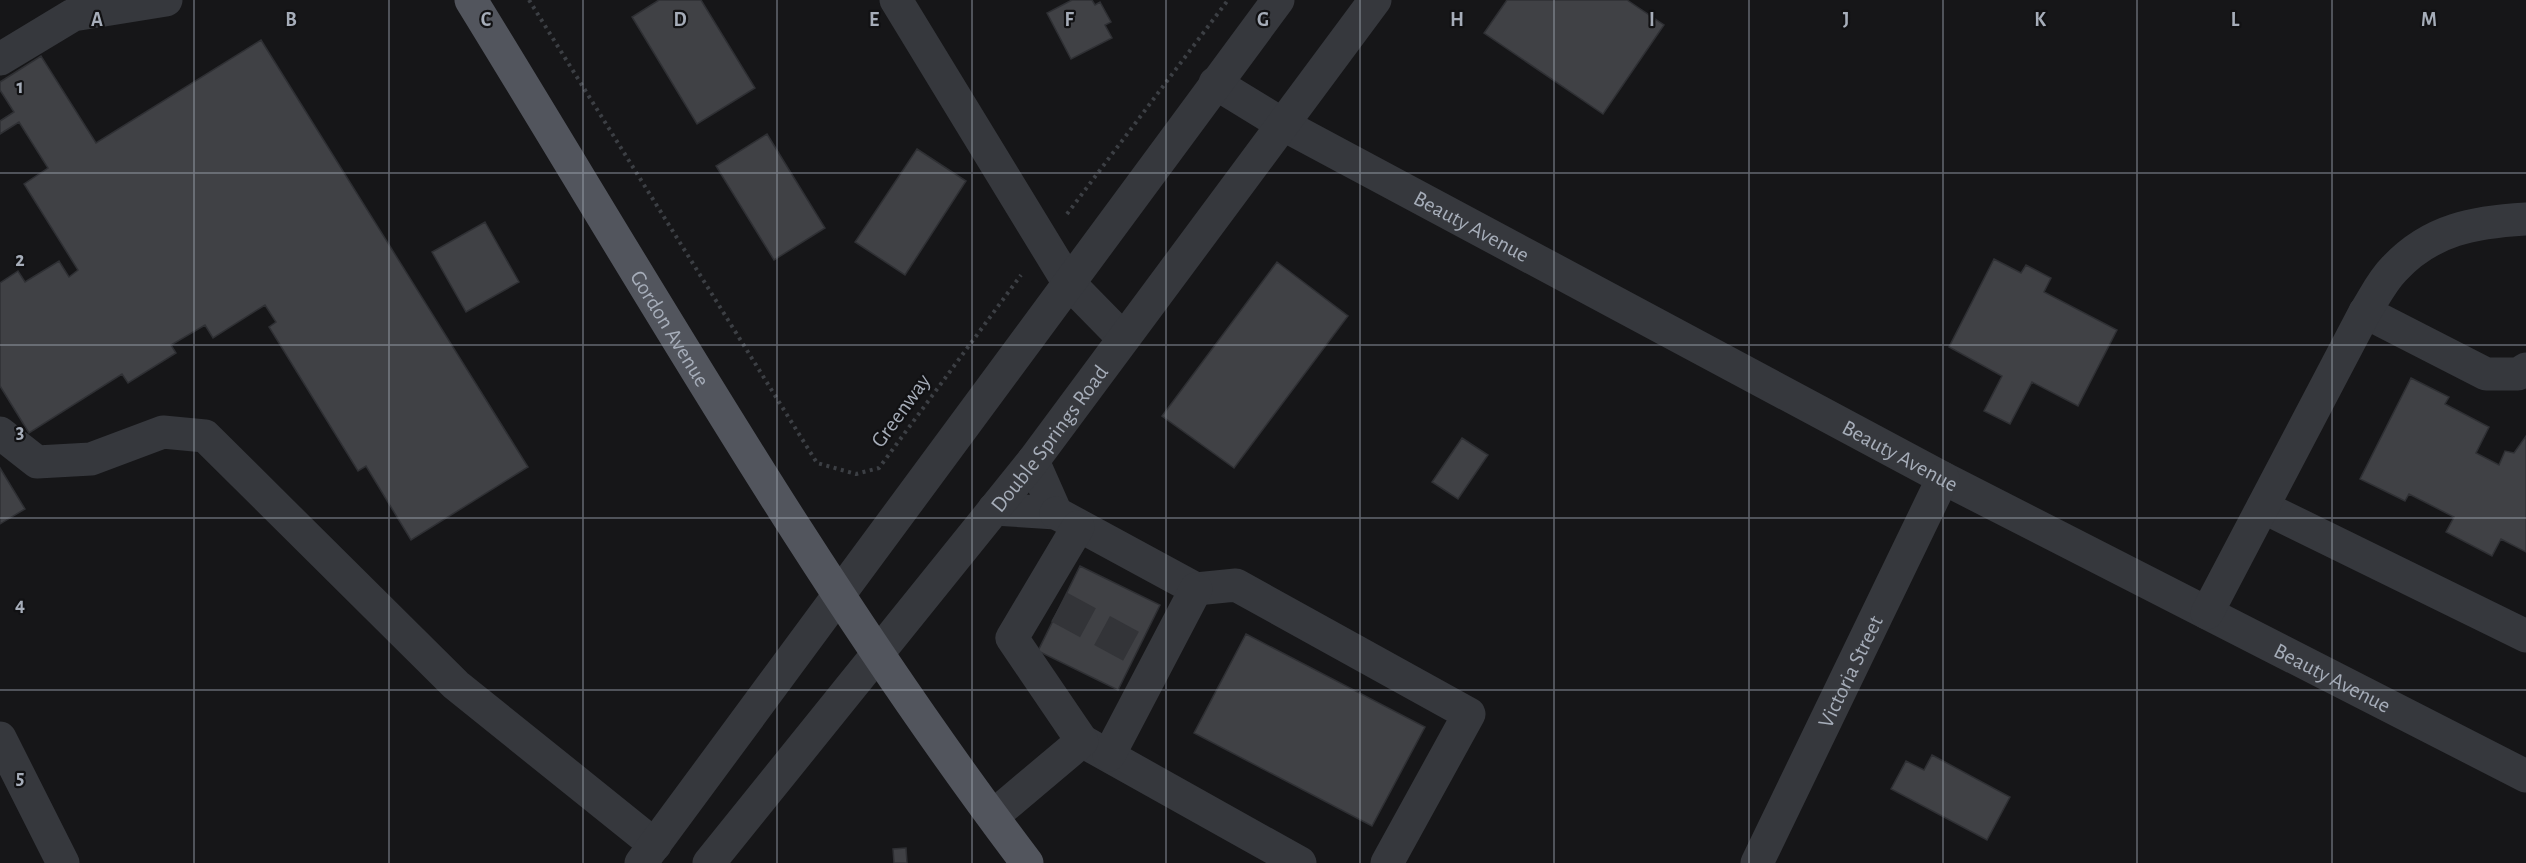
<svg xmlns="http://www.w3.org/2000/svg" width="2526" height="863" font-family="'Alegreya Sans',sans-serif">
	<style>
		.building { fill: #404145; stroke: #2f3034; stroke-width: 1.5 }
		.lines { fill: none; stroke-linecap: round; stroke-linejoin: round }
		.minor-tunnel { stroke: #333438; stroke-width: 33; stroke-dasharray: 33 16; stroke-linecap: butt }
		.path { stroke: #3c3f44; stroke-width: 4; stroke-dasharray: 3 4.5; stroke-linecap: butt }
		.minor { stroke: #36383d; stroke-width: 33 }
		.major { stroke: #52555d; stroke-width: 33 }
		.grid { fill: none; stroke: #a6adb9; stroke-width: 1.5; stroke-opacity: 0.55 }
		.labels { text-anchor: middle; stroke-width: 4.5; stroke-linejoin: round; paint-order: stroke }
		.street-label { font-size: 22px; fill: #a6adb9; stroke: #111113 }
		.grid-label { font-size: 20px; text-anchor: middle; font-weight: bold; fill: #a6adb9; stroke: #111113; stroke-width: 4.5; stroke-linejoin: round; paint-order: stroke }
	</style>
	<rect width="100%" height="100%" fill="#161618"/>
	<path class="building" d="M 659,0 L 701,0 L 755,88 L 697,124 L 632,17 Z
		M 1072,0 L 1092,0 L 1095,5 L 1100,2 L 1111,22 L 1105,25 L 1112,38 L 1071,59 L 1047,13 Z
		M 1507,0 L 1627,0 L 1664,25 L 1603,114 L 1484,33 Z
		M 261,40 L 528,467 L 411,540 L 366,466 L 358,471 L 269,327 L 276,322 L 265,305 L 213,338 L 205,325 L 171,345 L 176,353 L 128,383 L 122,374 L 29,433 L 0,386 L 0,283 L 18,271 L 25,282 L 59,261 L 69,277 L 78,270 L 24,184 L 48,168 L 19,122 L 0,134 L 0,121 L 14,112 L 0,90 L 0,82 L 41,56 L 96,143 Z
		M 767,134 L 825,228 L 774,260 L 716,166 Z
		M 917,149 L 966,181 L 905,275 L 855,242 Z
		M 485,222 L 519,282 L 466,312 L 432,252 Z
		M 1994,259 L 2021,273 L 2026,265 L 2051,278 L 2044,292 L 2117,330 L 2078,406 L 2032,382 L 2010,424 L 1984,411 L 2002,376 L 1949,347 Z
		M 1277,262 L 1348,316 L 1234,468 L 1162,416 Z
		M 2411,378 L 2449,397 L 2445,404 L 2489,427 L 2476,453 L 2499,465 L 2505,451 L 2514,453 L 2526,436 L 2526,552 L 2501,539 L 2492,556 L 2446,532 L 2454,517 L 2409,494 L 2405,501 L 2360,479 Z
		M 1462,438 L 1488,455 L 1458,499 L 1432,482 Z
		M 0,468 L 25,509 L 0,524 Z
		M 1080,566 L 1160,605 L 1118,690 L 1038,651 Z
		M 1246,634 L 1425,727 L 1372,826 L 1194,733 Z
		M 1932,755 L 2010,797 L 1987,840 L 1891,789 L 1906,761 L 1924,770 Z
		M 906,848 L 907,863 L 894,863 L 893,849 Z"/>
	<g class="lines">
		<path class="minor-tunnel" d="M 1059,607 L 1138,650"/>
		<path class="path" d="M 529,0 L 817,463 L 856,474 L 879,468 L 1021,275
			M 1067,214 L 1228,0"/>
		<g class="minor">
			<path d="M 896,0 L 1068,282 L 1123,338"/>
			<path d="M 0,59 L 73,15 L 166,0"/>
			<path id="s1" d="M 1215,83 L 1282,124 L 1943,478 L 2526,776"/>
			<path d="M 2365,312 L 2486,374 L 2518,374 L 2526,369"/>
			<path d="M 0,433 L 37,462 L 91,459 L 163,432 L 205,436 L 456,685 L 655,845"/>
			<path d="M 2263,507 L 2526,636"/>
			<path d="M 994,509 L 1056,513 L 1033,461"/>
			<path d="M 1056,513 L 1196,589 L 1236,585 L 1469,714 L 1387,863"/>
			<path d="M 2207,613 L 2365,312 C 2374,298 2382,281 2394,269 C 2431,229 2475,222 2526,219"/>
			<path d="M 0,738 L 63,863"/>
			<path d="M 1082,741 L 1300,863"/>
			<path d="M 1109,755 L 1196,589"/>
			<path d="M 993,816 L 1082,741 L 1012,638 L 1078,527"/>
			<path d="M 641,863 L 1278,0"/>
			<path id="s2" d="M 709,863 L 1033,461 L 1375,0"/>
			<path id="s3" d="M 1757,863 L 1943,478"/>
		</g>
		<path class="major" id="s4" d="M 471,0 C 650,291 820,590 1027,863"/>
	</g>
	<path class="grid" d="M 194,0 L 194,863M 389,0 L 389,863M 583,0 L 583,863M 777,0 L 777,863M 972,0 L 972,863M 1166,0 L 1166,863M 1360,0 L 1360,863M 1554,0 L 1554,863M 1749,0 L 1749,863M 1943,0 L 1943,863M 2137,0 L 2137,863M 2332,0 L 2332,863M 0,173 L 2526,173M 0,345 L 2526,345M 0,518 L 2526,518M 0,690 L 2526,690"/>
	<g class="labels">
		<g class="street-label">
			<text dy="8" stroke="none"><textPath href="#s1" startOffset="294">Beauty Avenue</textPath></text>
			<text dy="8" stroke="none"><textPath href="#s4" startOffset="384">Gordon Avenue</textPath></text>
			<text transform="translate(900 410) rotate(-54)" y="8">Greenway</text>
			<text dy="8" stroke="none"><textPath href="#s2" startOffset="544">Double Springs Road</textPath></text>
			<text dy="8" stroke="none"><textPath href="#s1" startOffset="780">Beauty Avenue</textPath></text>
			<text dy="8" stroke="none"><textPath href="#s3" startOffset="213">Victoria Street</textPath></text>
			<text dy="8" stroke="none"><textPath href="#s1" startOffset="1266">Beauty Avenue</textPath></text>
		</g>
	</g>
	<g class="grid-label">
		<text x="97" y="26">A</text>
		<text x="291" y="26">B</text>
		<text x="486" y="26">C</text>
		<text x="680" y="26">D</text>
		<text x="874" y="26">E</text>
		<text x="1069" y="26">F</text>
		<text x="1263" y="26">G</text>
		<text x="1457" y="26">H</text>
		<text x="1652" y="26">I</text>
		<text x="1846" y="26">J</text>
		<text x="2040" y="26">K</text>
		<text x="2235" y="26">L</text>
		<text x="2429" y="26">M</text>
		<text x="20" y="93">1</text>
		<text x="20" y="266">2</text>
		<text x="20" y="438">3</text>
		<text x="20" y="611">4</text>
		<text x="20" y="784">5</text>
	</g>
</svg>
